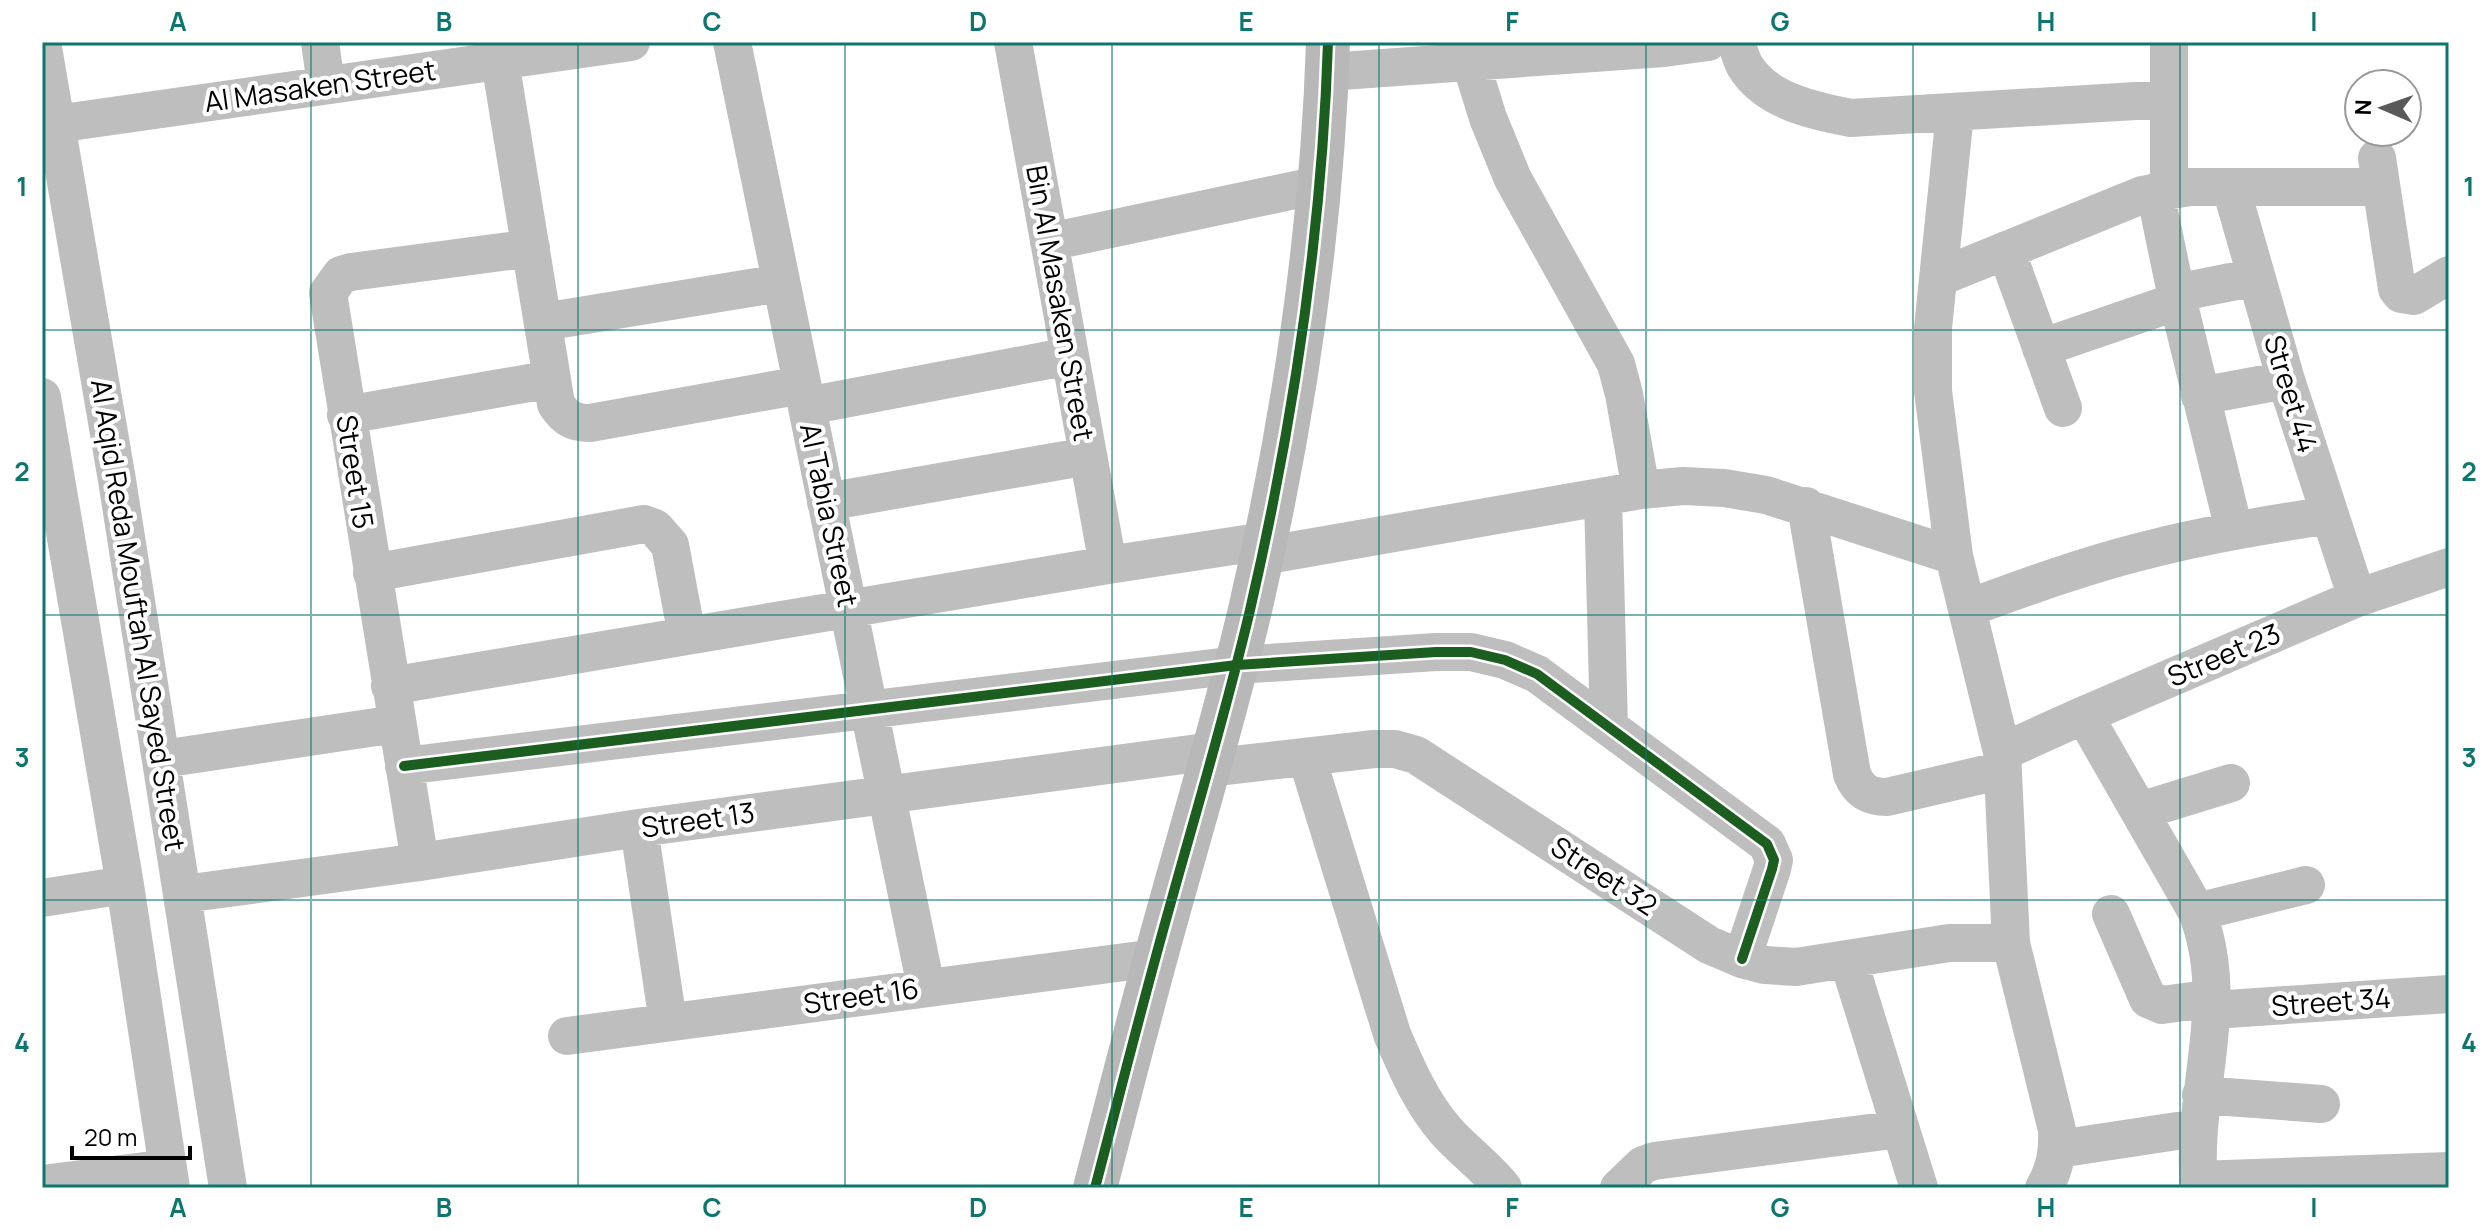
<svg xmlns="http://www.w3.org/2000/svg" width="2491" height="1230" font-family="Manrope,sans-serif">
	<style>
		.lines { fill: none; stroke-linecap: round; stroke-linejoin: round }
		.street { stroke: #bebebe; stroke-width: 38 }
		.secondary { stroke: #b8b8b8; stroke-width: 44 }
		.cycleway-casing { stroke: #fff; stroke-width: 15 }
		.cycleway { stroke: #1b5e20; stroke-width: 10 }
		.grid { fill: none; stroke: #0f766e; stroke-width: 2; stroke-opacity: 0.55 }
		.labels { text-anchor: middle; stroke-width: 8; stroke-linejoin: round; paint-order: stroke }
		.street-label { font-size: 28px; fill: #000; stroke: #fff }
		.neatline { fill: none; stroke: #0f766e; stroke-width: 3 }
		.grid-label { font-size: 26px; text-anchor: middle; font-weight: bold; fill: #0f766e }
	</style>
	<rect width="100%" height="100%" fill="#fff"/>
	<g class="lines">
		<path class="street" d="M 42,42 L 117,480 L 228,1188
			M 320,42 L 326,85
			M 732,42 L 926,987
			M 1013,42 L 1108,565
			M 1736,42 C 1739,50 1741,59 1745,66 C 1766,101 1814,111 1851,118 L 2169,99
			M 2169,42 L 2169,189
			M 500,61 L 556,404 C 565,418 573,423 590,423 L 802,385
			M 1471,63 L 1488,118 L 1513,179 L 1616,364 L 1624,394 L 1641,490
			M 1327,72 L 1664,48 L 1708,42
			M 1955,113 L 1933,328 L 1933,391 L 1954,556 L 2002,752 L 2011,943 L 2057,1130 C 2058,1152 2055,1169 2044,1188
			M 56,124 L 631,42
			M 2377,158 L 2397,289 L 2401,294 L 2414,296 L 2449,275
			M 2231,188 L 2286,380 L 2357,598
			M 2155,192 L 2176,293 L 2234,530
			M 1049,242 L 1319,185
			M 2006,250 L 2063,408
			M 1938,278 L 2142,195 L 2190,187 L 2380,187
			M 2176,293 L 2256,277
			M 543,322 L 781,283
			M 2041,348 L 2178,301
			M 2200,396 L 2286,380
			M 42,397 L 125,885 L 171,1188
			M 807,406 L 1070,356
			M 346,415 L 552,379
			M 1603,498 L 1609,727
			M 826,502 L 1088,456
			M 1806,506 L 1852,774 C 1859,791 1869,797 1887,797 L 2003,770
			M 1262,556 L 1641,490 L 1683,486 L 1724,488 L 1766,495 L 1954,556
			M 372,573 L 644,524 L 655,528 L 670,545 L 687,636
			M 1969,608 C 2026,587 2083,566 2143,551 C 2204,535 2266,525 2329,515
			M 390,686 L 1108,565 L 1265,541
			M 2084,715 L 2197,912 C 2233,1005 2190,1093 2199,1188
			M 2002,752 L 2084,715 L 2357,598 L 2449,567
			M 1307,758 L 1392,1034 C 1407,1069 1421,1102 1446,1131 C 1464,1151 1486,1167 1503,1188
			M 162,759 L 396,724
			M 404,766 L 1237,665 L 1436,652 L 1471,652 L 1505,660 L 1537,674 L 1767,844 L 1774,860 L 1772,869 L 1742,959
			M 1208,768 L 1374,749 L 1395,749 L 1416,755 L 1709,945 L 1742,959 L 1765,965 L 1796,967 L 1949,943 L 2011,943
			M 2140,811 L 2231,783
			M 639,828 L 668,1022
			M 420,862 L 328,293 L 341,275 L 351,272 L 531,248
			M 184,894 L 420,862 L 639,828 L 1213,751
			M 42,898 L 125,885
			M 2197,912 L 2306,885
			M 2111,914 L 2148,999 L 2162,1005 L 2213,998
			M 1848,959 L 1919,1188
			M 2213,1010 L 2449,994
			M 567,1036 L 1155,958
			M 2201,1095 L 2321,1104
			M 2058,1149 L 2197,1128
			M 2198,1180 L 2449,1171
			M 42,1184 L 168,1168
			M 1619,1188 L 1643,1165 L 1654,1161 L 1900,1129"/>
		<path class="secondary" d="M 1095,1188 C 1120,1093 1144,997 1171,902 C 1198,805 1227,708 1250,610 C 1293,424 1322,233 1328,42"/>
		<g class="cycleway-casing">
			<path id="cycleway" d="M 404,766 L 1237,665 L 1436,652 L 1471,652 L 1505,660 L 1537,674 L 1767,844 L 1774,860 L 1772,869 L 1742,959
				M 1095,1188 C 1120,1093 1144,997 1171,902 C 1198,805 1227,708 1250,610 C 1293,424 1322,233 1328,42"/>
		</g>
		<use href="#cycleway" class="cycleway"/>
	</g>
	<path class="grid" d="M 311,42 L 311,1188M 578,42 L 578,1188M 845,42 L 845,1188M 1112,42 L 1112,1188M 1379,42 L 1379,1188M 1646,42 L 1646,1188M 1913,42 L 1913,1188M 2180,42 L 2180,1188M 42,330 L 2449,330M 42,615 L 2449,615M 42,900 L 2449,900"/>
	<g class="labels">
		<g class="street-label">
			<text transform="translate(320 86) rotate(-8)" y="10">Al Masaken Street</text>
			<text transform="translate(1060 303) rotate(80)" y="10">Bin Al Masaken Street</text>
			<text transform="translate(2291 394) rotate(73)" y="10">Street 44</text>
			<text transform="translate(355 472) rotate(81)" y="10">Street 15</text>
			<text transform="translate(829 515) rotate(78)" y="10">Al Tabia Street</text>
			<text transform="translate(138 615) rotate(81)" y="10">Al Aqid Reda Mouftah Al Sayed Street</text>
			<text transform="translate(2224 655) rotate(-23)" y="10">Street 23</text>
			<text transform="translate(698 820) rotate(-8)" y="10">Street 13</text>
			<text transform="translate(1604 876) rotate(33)" y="10">Street 32</text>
			<text transform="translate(861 996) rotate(-8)" y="10">Street 16</text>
			<text transform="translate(2331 1002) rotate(-4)" y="10">Street 34</text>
		</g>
	</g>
	<rect width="2491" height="1230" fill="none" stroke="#ffffff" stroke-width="88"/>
	<g transform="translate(2383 108) rotate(272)"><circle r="38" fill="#ffffff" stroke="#999999" stroke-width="2"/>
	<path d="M0-6L14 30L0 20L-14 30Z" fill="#595959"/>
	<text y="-12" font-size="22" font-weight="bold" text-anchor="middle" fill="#000000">N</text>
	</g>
	<path d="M72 1146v12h118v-12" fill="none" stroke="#000000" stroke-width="4"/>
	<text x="84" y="1146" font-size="24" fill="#000000" stroke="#ffffff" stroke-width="6" paint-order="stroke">20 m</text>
	<rect x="44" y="44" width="2403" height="1142" class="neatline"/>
	<g class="grid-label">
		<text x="178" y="31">A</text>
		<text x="444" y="31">B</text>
		<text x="712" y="31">C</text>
		<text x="978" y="31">D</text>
		<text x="1246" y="31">E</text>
		<text x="1512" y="31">F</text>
		<text x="1780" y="31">G</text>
		<text x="2046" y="31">H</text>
		<text x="2314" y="31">I</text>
		<text x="22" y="196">1</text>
		<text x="2469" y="196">1</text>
		<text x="22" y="481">2</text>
		<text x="2469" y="481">2</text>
		<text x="22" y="767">3</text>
		<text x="2469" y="767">3</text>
		<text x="22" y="1052">4</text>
		<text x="2469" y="1052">4</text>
		<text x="178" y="1217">A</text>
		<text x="444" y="1217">B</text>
		<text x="712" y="1217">C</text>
		<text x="978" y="1217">D</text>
		<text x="1246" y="1217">E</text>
		<text x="1512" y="1217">F</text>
		<text x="1780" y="1217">G</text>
		<text x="2046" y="1217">H</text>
		<text x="2314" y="1217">I</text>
	</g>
</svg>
